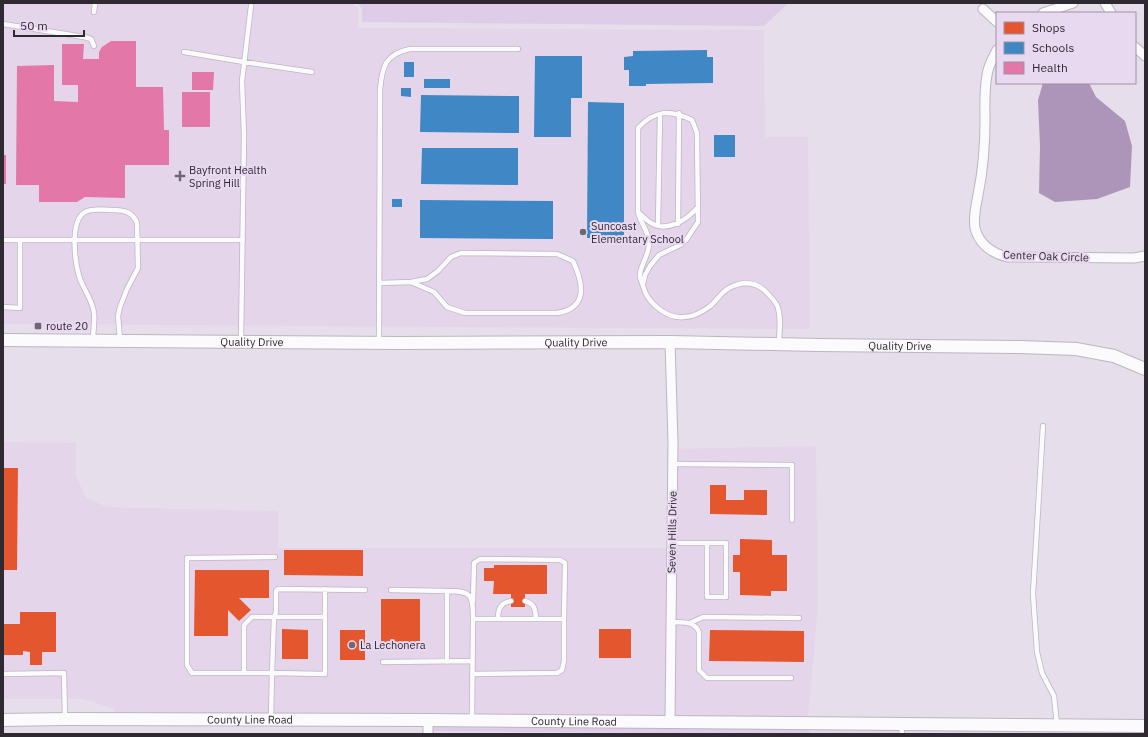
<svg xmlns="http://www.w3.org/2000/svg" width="1148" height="737" font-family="'IBM Plex Sans',sans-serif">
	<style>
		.built { fill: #e4d5eb }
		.green { fill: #dfcce8 }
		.water { fill: #ad95b9 }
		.shops { fill: #e4572e }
		.schools { fill: #3f88c5 }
		.health { fill: #e377a8 }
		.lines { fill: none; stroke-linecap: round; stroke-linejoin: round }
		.lane-casing { stroke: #bdb6c0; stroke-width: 6 }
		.street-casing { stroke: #bdb6c0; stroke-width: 11 }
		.secondary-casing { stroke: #bdb6c0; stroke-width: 14 }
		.lane { stroke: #fbfafc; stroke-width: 4.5 }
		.street { stroke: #fbfafc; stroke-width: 9 }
		.secondary { stroke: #fbfafc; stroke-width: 12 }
		.poi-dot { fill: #6f6872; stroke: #e8d8f0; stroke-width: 1.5 }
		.labels { text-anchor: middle; stroke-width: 4; stroke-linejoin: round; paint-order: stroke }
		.poi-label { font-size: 11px; fill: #2f2932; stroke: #e8d8f0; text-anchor: start }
		.street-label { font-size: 11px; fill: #2f2932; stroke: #e8d8f0 }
	</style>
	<rect width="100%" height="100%" fill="#e6deea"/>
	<path class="built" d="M 3,3 L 353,3 L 358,9 L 358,28 L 764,30 L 765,137 L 808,137 L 810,329 L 3,324 Z
		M 3,442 L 76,443 L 76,476 L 86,498 L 107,507 L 174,509 L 278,511 L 278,548 L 671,548 L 672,449 L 816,446 L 818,606 L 808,717 L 744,717 L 115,714 L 115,709 L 83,699 L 3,699 Z
		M 809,729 L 1145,731 L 1145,734 L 810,734 Z"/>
	<path class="green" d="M 358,3 L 788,3 L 764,26 L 362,22 L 362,9 Z
		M 426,726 L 809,729 L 810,734 L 426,731 Z"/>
	<path class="water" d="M 1043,83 L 1089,83 L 1096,97 L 1125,121 L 1132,146 L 1130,187 L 1097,199 L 1055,202 L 1039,193 L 1040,146 L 1038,100 Z"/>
	<path class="shops" d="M 3,468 L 18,468 L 17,570 L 3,570 Z
		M 710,485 L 726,485 L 726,500 L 744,500 L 744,490 L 767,490 L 767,515 L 710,514 Z
		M 740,539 L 772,540 L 772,555 L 787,555 L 787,591 L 771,591 L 771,596 L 740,595 L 740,572 L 733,572 L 733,555 L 740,555 Z
		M 284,550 L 363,550 L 363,576 L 284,575 Z
		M 494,565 L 547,565 L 547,594 L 525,594 L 525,607 L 511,607 L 511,594 L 493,594 L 494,581 L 484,581 L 484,568 L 494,568 Z
		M 195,570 L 269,570 L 269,598 L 239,598 L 251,610 L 239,621 L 228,610 L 228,636 L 194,636 Z
		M 381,599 L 420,599 L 420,643 L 381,643 Z
		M 20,612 L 56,612 L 56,652 L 42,652 L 42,665 L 30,665 L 30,652 L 23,651 L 23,655 L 4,655 L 4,624 L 20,624 Z
		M 282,629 L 308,630 L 308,659 L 282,659 Z
		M 599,629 L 631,629 L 631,658 L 599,658 Z
		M 340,630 L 365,630 L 365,660 L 340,660 Z
		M 710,630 L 804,631 L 804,662 L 709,661 Z"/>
	<path class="schools" d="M 707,50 L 707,57 L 713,57 L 713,83 L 646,84 L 646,86 L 629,86 L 629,70 L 624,70 L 624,57 L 633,56 L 633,51 Z
		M 535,56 L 582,56 L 582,98 L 571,98 L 571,137 L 534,137 Z
		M 404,62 L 414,62 L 414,77 L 404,77 Z
		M 424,79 L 450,79 L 450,88 L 424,88 Z
		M 401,88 L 411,88 L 411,97 L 401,96 Z
		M 421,95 L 519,96 L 519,133 L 420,132 Z
		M 588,102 L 624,103 L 624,238 L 587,238 Z
		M 714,135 L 735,135 L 735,157 L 714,157 Z
		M 422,148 L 518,148 L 518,185 L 421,184 Z
		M 392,199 L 402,199 L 402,207 L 392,207 Z
		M 420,200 L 553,201 L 553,239 L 420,238 Z"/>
	<path class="health" d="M 111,41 L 136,41 L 136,87 L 163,87 L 164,130 L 169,130 L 169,165 L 125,165 L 125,198 L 85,197 L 77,202 L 39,202 L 39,185 L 16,185 L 17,66 L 54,65 L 54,101 L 78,102 L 78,85 L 62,85 L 62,44 L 84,44 L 83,59 L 99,59 L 99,52 L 102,47 Z
		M 192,72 L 214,72 L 213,90 L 192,90 Z
		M 182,92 L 210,92 L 210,127 L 182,127 Z
		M 3,155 L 6,155 L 6,184 L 3,184 Z"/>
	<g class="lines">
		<g class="lane-casing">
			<path id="lane" d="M 94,12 L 95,3
				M 3,24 L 84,37 L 91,39 L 94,46
				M 184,52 L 244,62 L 312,72
				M 638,212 C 641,214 644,218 648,221 C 665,234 686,221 698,207
				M 678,224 L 679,113
				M 658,225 L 660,114
				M 3,240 L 243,240
				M 461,253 L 557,254 L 573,261 C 583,283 589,308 557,313 L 465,313 L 447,307 L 434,292 L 411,282 L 427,279 L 438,271 L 451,257 Z
				M 379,283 L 411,282
				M 643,284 L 645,275 L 650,266 L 659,255 L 680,245 L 686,240 L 698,222 L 697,133 L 692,120 C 670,109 655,110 638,128 L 638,212 C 640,222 647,229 649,240 C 651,254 638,268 640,277 C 641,281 644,288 645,292 C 651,305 668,319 684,317 C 692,317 702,312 709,307 C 716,302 721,292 729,288 C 744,280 758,282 769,295 C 772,298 775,302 777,305 C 782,317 779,332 779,344
				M 3,307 L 20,308 L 20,240
				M 93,340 C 93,331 95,321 94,313 C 93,301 84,290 80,279 C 75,264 69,221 85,212 C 93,208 104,210 113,210 C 124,210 133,212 137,223 L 138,268 L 127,289 L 120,307 L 118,316 L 120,340
				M 241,342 L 244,135 L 242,81 L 251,6
				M 379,342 L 380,90 C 382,67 385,54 410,49 L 518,49
				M 1043,426 L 1033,594 L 1037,652 L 1042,673 L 1054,696 L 1057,725
				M 673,464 L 792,465 L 792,520
				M 672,543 L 726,543 L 726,597 L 707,597 L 707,543
				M 325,589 L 325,617
				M 391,590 L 447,591
				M 525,601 C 535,604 535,609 536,618
				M 473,602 L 474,563 L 480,559 L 560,560 L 565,563 L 564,619
				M 498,619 C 498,609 500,603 511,601
				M 671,622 C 682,623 694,620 699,632 L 699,670 L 707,678 L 791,678
				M 690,623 L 703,617 L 799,618
				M 383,662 L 472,661
				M 447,662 L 447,591 C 472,591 473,595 473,619
				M 244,673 L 244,625 L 252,617 L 274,617 L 272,673 L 325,674 L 325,617 L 274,617 L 276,612 L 276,591 L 278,589 L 365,590
				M 3,674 L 64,673 L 65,719
				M 271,719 L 272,673 L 192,673 L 187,665 L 187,558 L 275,557
				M 472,719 L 473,619 L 564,619 L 564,661 L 562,670 L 557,673 L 472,674
				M 901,724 L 902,734"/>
		</g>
		<g class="street-casing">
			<path id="street" d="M 1105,3 L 1111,13
				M 983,9 L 997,22
				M 1043,13 L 1073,3
				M 1135,47 L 1145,56
				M 997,50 C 993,58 988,66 987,75 C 984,91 985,106 985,121 C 985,146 983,170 978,195 C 976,205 973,217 975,228 C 979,244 992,253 1007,257 L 1134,258 L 1145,256
				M 670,342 L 673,442 L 670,722
				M 428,734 L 428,720"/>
		</g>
		<g class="secondary-casing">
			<g id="secondary">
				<path id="s1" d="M 3,340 L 399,343 L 670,342 L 818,345 L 1020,347 L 1076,349 L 1114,356 L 1145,369"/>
				<path id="s2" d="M 3,720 L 65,719 L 428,720 L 1145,726"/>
			</g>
		</g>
		<use href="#lane" class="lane"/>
		<use href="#street" class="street"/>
		<use href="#secondary" class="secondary"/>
	</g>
	<g class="poi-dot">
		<path d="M178 170h4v4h4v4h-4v4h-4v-4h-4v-4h4z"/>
		<circle cx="583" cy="232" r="4"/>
		<rect x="34" y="322" width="8" height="8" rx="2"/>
		<circle cx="352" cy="645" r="4"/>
	</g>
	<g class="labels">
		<g class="poi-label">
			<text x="189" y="174">Bayfront Health<tspan x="189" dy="13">Spring Hill</tspan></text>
			<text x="591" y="230">Suncoast<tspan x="591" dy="13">Elementary School</tspan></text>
			<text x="46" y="330">route 20</text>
			<text x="360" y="649">La Lechonera</text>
		</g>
		<g class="street-label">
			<text transform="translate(1046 256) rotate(2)" y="4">Center Oak Circle</text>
			<text dy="4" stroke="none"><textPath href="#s1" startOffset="249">Quality Drive</textPath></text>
			<text dy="4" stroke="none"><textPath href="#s1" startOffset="573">Quality Drive</textPath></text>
			<text dy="4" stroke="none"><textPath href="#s1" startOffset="897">Quality Drive</textPath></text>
			<text transform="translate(672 532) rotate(-89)" y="4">Seven Hills Drive</text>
			<text dy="4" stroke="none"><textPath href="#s2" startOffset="247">County Line Road</textPath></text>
			<text dy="4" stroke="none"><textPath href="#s2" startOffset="571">County Line Road</textPath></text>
		</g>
	</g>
	<rect width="1148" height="737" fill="none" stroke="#2f2932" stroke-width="8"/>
	<rect x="996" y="12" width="140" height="72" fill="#e8d8f0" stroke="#9e92a4"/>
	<rect x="1004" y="22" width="20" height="12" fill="#e4572e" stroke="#9e92a4"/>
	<text x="1032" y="32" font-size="12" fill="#2f2932">Shops</text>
	<rect x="1004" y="42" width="20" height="12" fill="#3f88c5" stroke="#9e92a4"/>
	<text x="1032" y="52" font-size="12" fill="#2f2932">Schools</text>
	<rect x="1004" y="62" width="20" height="12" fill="#e377a8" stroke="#9e92a4"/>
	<text x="1032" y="72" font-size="12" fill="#2f2932">Health</text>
	<path d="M14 30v6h70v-6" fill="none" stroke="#2f2932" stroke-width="2"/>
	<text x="20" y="30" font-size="12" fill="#2f2932" stroke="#e8d8f0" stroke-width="3" paint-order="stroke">50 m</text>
</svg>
